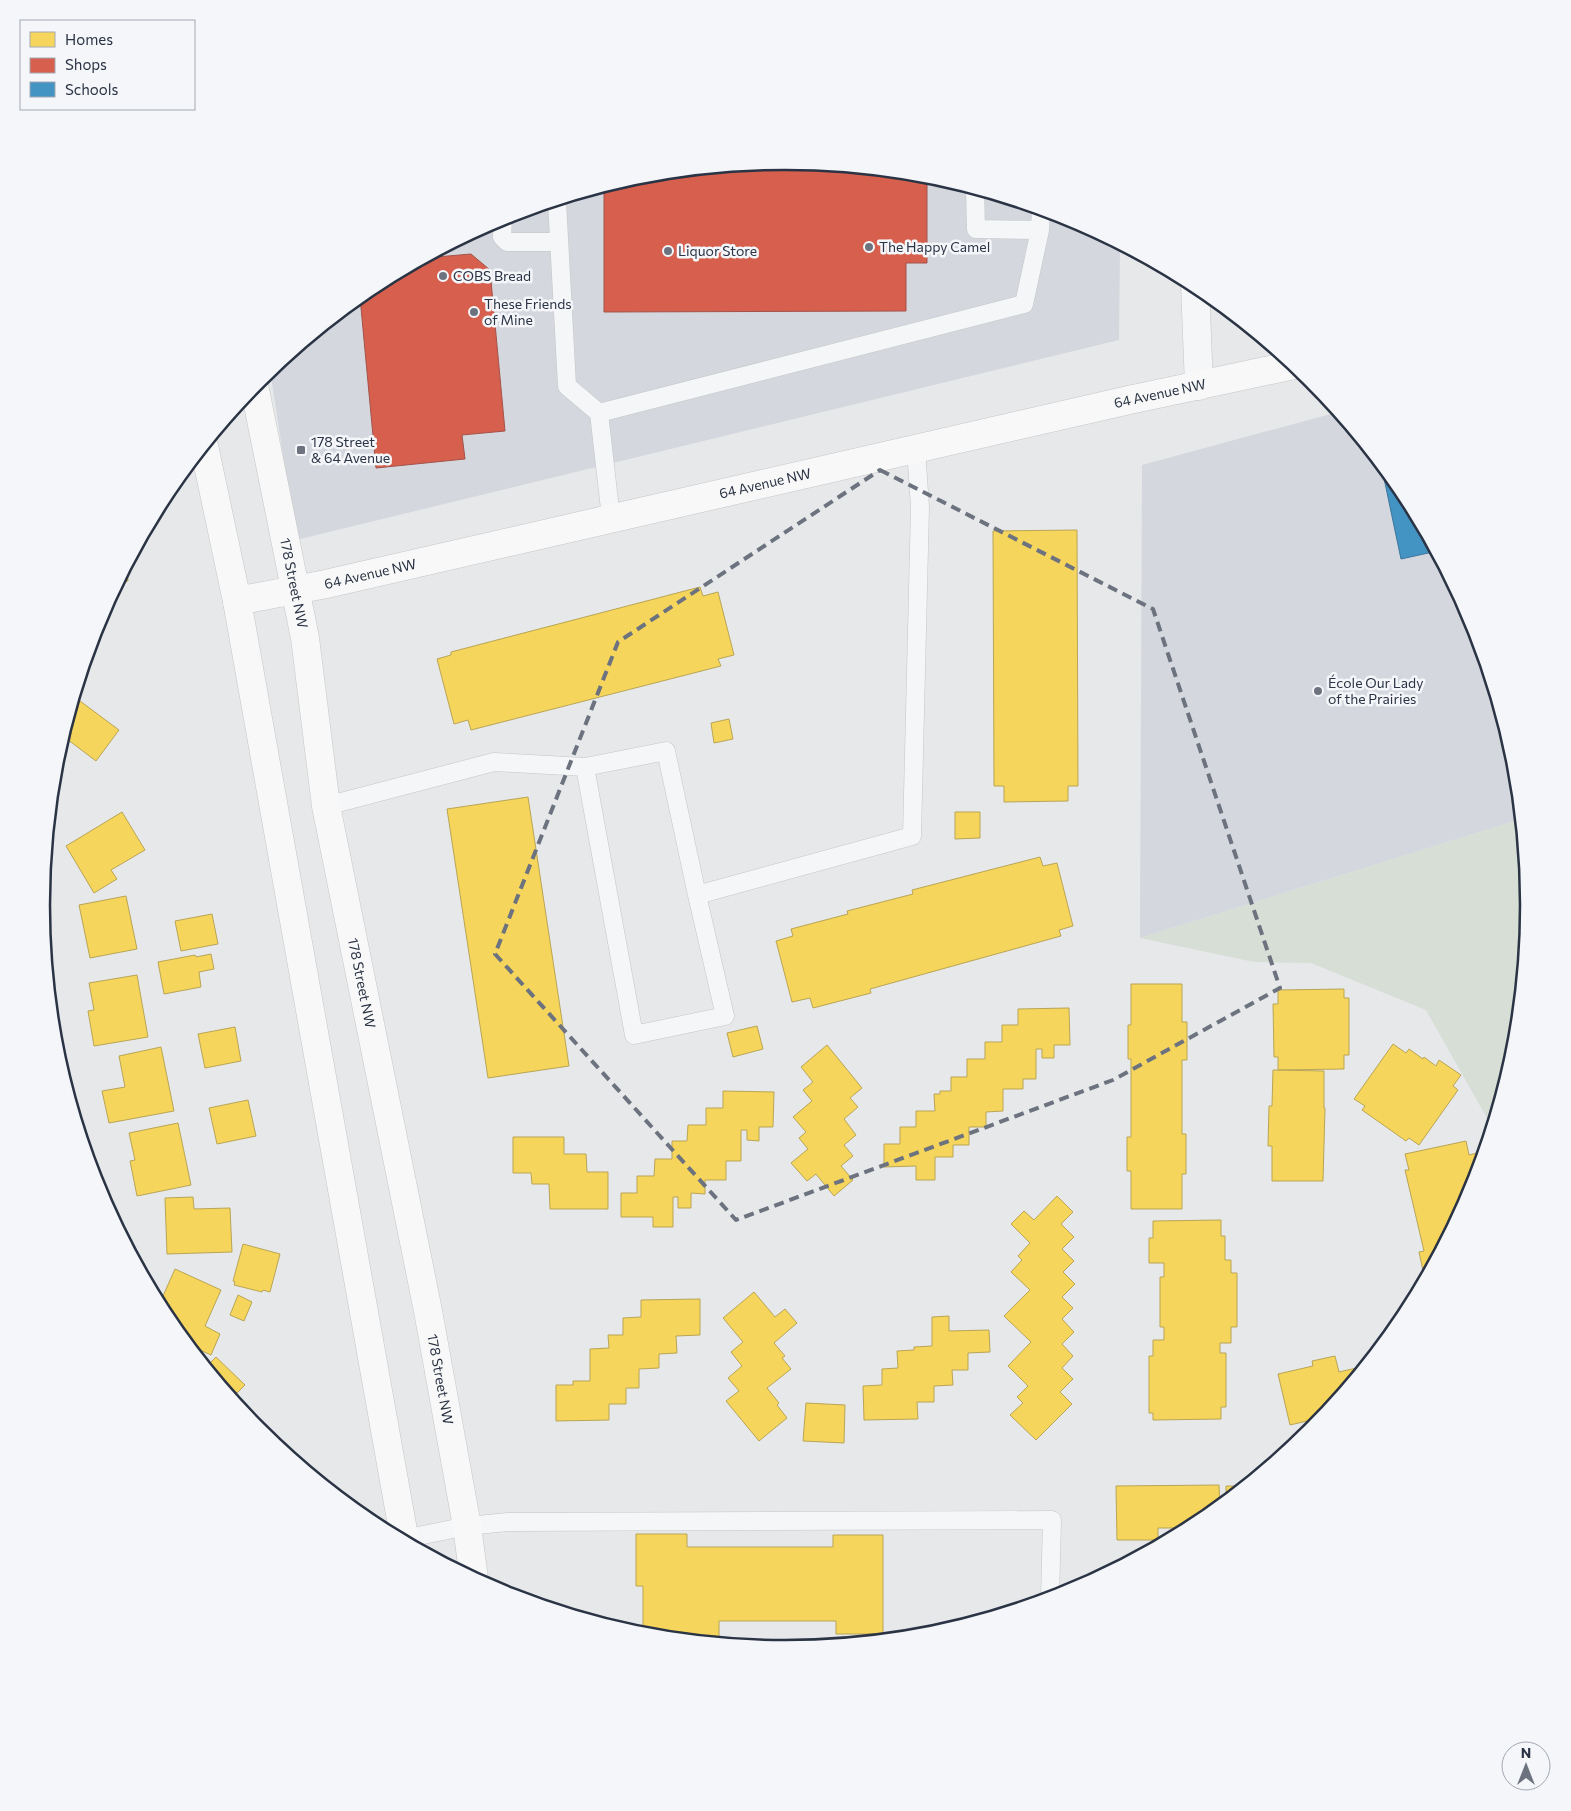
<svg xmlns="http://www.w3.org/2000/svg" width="1571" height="1811" font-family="Commissioner,sans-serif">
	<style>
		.built { fill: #d4d7dd }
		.green { fill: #d6ded6 }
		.homes { fill: #f6d55c; stroke: #b9a555 }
		.shops { fill: #d6604d; stroke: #a3534b }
		.schools { fill: #4393c3; stroke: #3c769d }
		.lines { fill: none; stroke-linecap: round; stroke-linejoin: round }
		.lane-casing { stroke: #c4c6c8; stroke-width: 19 }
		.street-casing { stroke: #c4c6c8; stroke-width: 29 }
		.secondary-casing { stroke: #c4c6c8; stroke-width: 29 }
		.lane { stroke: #f5f6f7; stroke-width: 18 }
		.street { stroke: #f5f6f7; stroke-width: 28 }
		.secondary { stroke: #f8f8f8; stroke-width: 28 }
		.marked { fill: none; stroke: #6c737f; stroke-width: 4; stroke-dasharray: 10 6; stroke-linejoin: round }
		.poi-dot { fill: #6c737f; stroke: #f4f6f9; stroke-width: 2 }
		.labels { text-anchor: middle; stroke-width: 5; stroke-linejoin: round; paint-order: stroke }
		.poi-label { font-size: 14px; fill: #2b3445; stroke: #f4f6f9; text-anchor: start }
		.street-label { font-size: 14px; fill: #2b3445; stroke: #f4f6f9 }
		.rim { fill: none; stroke: #2b3445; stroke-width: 2.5 }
	</style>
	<rect width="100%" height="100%" fill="#e6e8ea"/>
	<path class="built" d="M 786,161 L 931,176 L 1071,218 L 1120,245 L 1119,340 L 296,540 L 270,370 L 372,287 L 501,218 L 641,175 Z
		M 1338,412 L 1404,492 L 1473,621 L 1516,761 L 1521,819 L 1140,938 L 1142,465 Z"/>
	<path class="green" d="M 1521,819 L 1530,906 L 1515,1051 L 1492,1127 L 1426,1010 L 1311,963 L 1254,962 L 1140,938 Z"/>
	<path class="homes" d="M 1077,530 L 1078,786 L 1068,786 L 1068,801 L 1004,802 L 1004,786 L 994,786 L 993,531 Z
		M 127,567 L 128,581 L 119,582 Z
		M 700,587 L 703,596 L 718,592 L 734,655 L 718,659 L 721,666 L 471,730 L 468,720 L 454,724 L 437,659 L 451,655 L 451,652 Z
		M 80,701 L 119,730 L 96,761 L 63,736 L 69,715 Z
		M 729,719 L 733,739 L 714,743 L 711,723 Z
		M 528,797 L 569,1066 L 488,1078 L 447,809 Z
		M 122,812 L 145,850 L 111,870 L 117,879 L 94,893 L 66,846 Z
		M 955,812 L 980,812 L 980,838 L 955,839 Z
		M 1040,857 L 1043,866 L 1057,863 L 1073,926 L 1059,930 L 1061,936 L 870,989 L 871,993 L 813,1008 L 810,998 L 792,1002 L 776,941 L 793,936 L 791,929 L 848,914 L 847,911 L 913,894 L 912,890 Z
		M 126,896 L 137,949 L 90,958 L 79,905 Z
		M 212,914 L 218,944 L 181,951 L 175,921 Z
		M 211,954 L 214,969 L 199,972 L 201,987 L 164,994 L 158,962 L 195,955 L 196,957 Z
		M 137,975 L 148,1037 L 94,1046 L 88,1011 L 94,1010 L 89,983 Z
		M 1131,984 L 1182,984 L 1182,1022 L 1187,1022 L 1187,1060 L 1182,1060 L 1182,1134 L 1186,1134 L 1186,1174 L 1182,1174 L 1182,1209 L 1131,1209 L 1131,1171 L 1127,1171 L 1127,1137 L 1131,1137 L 1131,1059 L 1128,1059 L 1128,1025 L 1131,1025 Z
		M 1344,989 L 1344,998 L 1349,998 L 1349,1055 L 1344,1055 L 1344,1069 L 1278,1070 L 1278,1057 L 1274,1057 L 1273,1004 L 1278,1004 L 1278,990 Z
		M 1069,1008 L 1070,1045 L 1054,1045 L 1054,1058 L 1042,1058 L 1042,1049 L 1036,1049 L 1036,1079 L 1023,1079 L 1023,1089 L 1003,1089 L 1003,1111 L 986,1112 L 986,1127 L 969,1127 L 969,1145 L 953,1145 L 953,1157 L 935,1157 L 935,1180 L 916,1180 L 916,1166 L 884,1167 L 884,1144 L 900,1144 L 900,1127 L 916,1127 L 916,1111 L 935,1111 L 934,1094 L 940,1094 L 940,1091 L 951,1091 L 951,1077 L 967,1077 L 967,1059 L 985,1059 L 985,1042 L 1002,1042 L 1002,1025 L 1018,1025 L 1018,1009 Z
		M 757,1026 L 763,1049 L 733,1057 L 727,1033 Z
		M 235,1027 L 241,1061 L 205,1068 L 198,1034 Z
		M 1393,1044 L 1406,1053 L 1409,1049 L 1423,1059 L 1424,1057 L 1436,1066 L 1439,1060 L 1461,1075 L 1453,1086 L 1458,1090 L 1419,1145 L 1409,1138 L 1406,1141 L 1362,1110 L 1365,1106 L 1354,1099 Z
		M 827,1045 L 862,1088 L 850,1098 L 858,1107 L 844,1119 L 856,1135 L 844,1145 L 853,1156 L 841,1166 L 853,1180 L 834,1196 L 816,1174 L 807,1181 L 791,1163 L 808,1149 L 799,1138 L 806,1132 L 793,1117 L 812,1101 L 803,1090 L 813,1082 L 801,1067 Z
		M 161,1047 L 174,1111 L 109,1123 L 102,1091 L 125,1087 L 119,1056 Z
		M 1273,1070 L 1324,1071 L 1324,1108 L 1325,1108 L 1323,1181 L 1272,1181 L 1272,1146 L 1268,1146 L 1269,1106 L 1272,1106 Z
		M 723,1091 L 774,1092 L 773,1127 L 759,1127 L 759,1141 L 747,1140 L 747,1130 L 741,1130 L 741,1161 L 726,1161 L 726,1180 L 705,1180 L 705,1194 L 691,1193 L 691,1208 L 678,1208 L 678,1197 L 673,1197 L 673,1227 L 653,1227 L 653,1217 L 621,1217 L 621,1193 L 637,1193 L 637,1176 L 654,1176 L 655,1159 L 672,1159 L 672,1141 L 687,1141 L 688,1125 L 706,1125 L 706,1108 L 723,1108 Z
		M 248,1100 L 256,1136 L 217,1144 L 209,1108 Z
		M 178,1123 L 191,1185 L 137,1196 L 130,1161 L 135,1160 L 129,1133 Z
		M 513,1137 L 564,1137 L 564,1154 L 586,1154 L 587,1172 L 608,1172 L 608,1209 L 550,1209 L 549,1184 L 532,1184 L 531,1173 L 513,1173 Z
		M 1466,1141 L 1469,1155 L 1481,1152 L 1482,1160 L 1473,1191 L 1425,1280 L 1419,1252 L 1424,1251 L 1405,1170 L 1409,1170 L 1405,1154 Z
		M 1057,1196 L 1073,1212 L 1061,1224 L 1074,1237 L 1062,1249 L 1074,1261 L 1063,1272 L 1075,1284 L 1062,1297 L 1073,1308 L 1062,1319 L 1074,1332 L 1062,1344 L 1073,1356 L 1062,1368 L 1073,1379 L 1060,1392 L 1072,1404 L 1036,1440 L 1010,1415 L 1023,1403 L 1017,1397 L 1028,1386 L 1008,1366 L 1031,1342 L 1004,1316 L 1030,1290 L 1011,1272 L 1022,1260 L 1018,1256 L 1030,1243 L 1011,1224 L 1024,1211 L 1034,1220 Z
		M 193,1197 L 194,1209 L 230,1208 L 232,1252 L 167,1254 L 165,1198 Z
		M 1221,1220 L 1221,1236 L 1225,1236 L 1225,1260 L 1231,1260 L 1231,1273 L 1237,1273 L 1237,1327 L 1231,1327 L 1231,1343 L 1220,1343 L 1220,1353 L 1226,1353 L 1226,1407 L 1221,1407 L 1221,1419 L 1153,1420 L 1153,1413 L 1149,1413 L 1149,1356 L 1153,1356 L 1153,1340 L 1164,1340 L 1164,1327 L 1160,1327 L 1160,1277 L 1164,1277 L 1164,1263 L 1149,1263 L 1149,1238 L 1153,1238 L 1153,1221 Z
		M 243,1244 L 280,1254 L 270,1292 L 263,1290 L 262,1292 L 234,1285 L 235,1282 L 233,1281 Z
		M 175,1269 L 221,1290 L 205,1326 L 220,1334 L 211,1355 L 187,1344 L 167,1319 L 159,1305 Z
		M 754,1292 L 775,1317 L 785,1309 L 797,1323 L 774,1343 L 785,1356 L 782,1358 L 791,1369 L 767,1388 L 779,1403 L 777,1405 L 787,1418 L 759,1441 L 726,1401 L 739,1391 L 728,1378 L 742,1366 L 731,1352 L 743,1342 L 723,1318 Z
		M 238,1295 L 252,1302 L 244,1321 L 230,1315 Z
		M 700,1299 L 700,1335 L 676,1336 L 677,1353 L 659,1354 L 659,1368 L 639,1369 L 639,1388 L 626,1388 L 626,1404 L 609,1404 L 609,1420 L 556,1421 L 556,1385 L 573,1385 L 573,1381 L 590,1381 L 590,1349 L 609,1348 L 608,1335 L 623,1335 L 623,1318 L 641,1317 L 641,1300 Z
		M 949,1316 L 949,1331 L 989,1330 L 990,1352 L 968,1353 L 968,1370 L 952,1370 L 953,1385 L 934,1386 L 934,1402 L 917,1402 L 918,1419 L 864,1420 L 863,1386 L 882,1385 L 882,1369 L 898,1368 L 897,1351 L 914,1350 L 914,1347 L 932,1346 L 932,1317 Z
		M 1335,1356 L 1339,1372 L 1365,1366 L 1324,1417 L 1290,1425 L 1278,1374 L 1313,1366 L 1312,1361 Z
		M 216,1357 L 245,1385 L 232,1398 L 206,1367 Z
		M 806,1403 L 845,1405 L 844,1443 L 803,1441 Z
		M 1244,1481 L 1252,1481 L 1226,1502 L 1226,1486 L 1244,1486 Z
		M 1219,1485 L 1220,1507 L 1199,1524 L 1178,1535 L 1178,1528 L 1158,1528 L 1158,1540 L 1117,1540 L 1116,1486 Z
		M 636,1534 L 687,1534 L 687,1547 L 833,1547 L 833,1535 L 883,1535 L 883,1634 L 836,1634 L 836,1621 L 719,1621 L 719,1643 L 643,1636 L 643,1586 L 636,1586 Z"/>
	<path class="shops" d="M 786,161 L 927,175 L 927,263 L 906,263 L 906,311 L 604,312 L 604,187 L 641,175 Z
		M 471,254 L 490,270 L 505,431 L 462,435 L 465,459 L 376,468 L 360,297 L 372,287 L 425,258 Z"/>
	<path class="schools" d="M 1381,464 L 1404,492 L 1438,554 L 1434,555 L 1433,552 L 1401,559 Z"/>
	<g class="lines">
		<g class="lane-casing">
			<path id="lane" d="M 975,189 L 976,229 L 1040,230
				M 557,201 L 567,386 L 599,413 L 611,518
				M 503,217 L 502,237 L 507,242 L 558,242
				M 599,413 L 1024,304 L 1040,230 L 1041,209
				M 585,767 L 634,1035 L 725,1016 L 697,895
				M 326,806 L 494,762 L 585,767 L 666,751 L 697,895 L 912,836 L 920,507 L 916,449
				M 404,1539 L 467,1526 L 508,1522 L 1052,1520 L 1050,1599"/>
		</g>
		<g class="street-casing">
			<path id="street" d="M 1195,285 L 1199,386"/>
		</g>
		<g class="secondary-casing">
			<g id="secondary">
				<path id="s1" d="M 254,385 L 305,638 L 326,806 L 428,1311 L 467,1526 L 474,1579"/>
				<path d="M 204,446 L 237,601 L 405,1542"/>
				<path id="s2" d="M 237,601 L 326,584 L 1129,400 L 1294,365"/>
			</g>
		</g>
		<use href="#lane" class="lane"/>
		<use href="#street" class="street"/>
		<use href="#secondary" class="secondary"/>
	</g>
	<path class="marked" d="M 880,470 L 1153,609 L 1280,988 L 1113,1080 L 736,1220 L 495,954 L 618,642 Z"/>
	<g class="poi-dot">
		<circle cx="869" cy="247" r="5"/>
		<circle cx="668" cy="251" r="5"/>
		<circle cx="443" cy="276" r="5"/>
		<circle cx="474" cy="312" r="5"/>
		<rect x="296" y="445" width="10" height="10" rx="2.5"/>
		<circle cx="1318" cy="691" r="5"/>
	</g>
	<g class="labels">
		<g class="poi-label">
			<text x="879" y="252">The Happy Camel</text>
			<text x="678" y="256">Liquor Store</text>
			<text x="453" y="281">COBS Bread</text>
			<text x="484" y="309">These Friends<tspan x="484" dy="16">of Mine</tspan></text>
			<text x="311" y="447">178 Street<tspan x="311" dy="16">&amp; 64 Avenue</tspan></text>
			<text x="1328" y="688">École Our Lady<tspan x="1328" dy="16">of the Prairies</tspan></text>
		</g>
		<g class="street-label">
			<text dy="5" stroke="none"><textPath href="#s2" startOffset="946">64 Avenue NW</textPath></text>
			<text dy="5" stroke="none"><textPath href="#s2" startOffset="541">64 Avenue NW</textPath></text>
			<text dy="5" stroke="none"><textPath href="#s2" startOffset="136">64 Avenue NW</textPath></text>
			<text dy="5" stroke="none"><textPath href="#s1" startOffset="202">178 Street NW</textPath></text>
			<text dy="5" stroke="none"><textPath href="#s1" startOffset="608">178 Street NW</textPath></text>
			<text dy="5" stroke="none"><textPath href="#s1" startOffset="1012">178 Street NW</textPath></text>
		</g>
	</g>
	<path d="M0 0H1571V1811H0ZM50 905a735 735 0 1 1 1470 0a735 735 0 1 1-1470 0Z" fill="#f4f6f9" fill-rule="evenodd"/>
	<path class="rim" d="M50 905a735 735 0 1 1 1470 0a735 735 0 1 1-1470 0Z"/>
	<rect x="20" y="20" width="175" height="90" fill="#f4f6f9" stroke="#a4a8b1"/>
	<rect x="30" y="32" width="25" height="15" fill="#f6d55c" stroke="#a4a8b1"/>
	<text x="65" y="45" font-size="15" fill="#2b3445">Homes</text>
	<rect x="30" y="58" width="25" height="15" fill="#d6604d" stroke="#a4a8b1"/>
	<text x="65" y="70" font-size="15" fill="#2b3445">Shops</text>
	<rect x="30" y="82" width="25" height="15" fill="#4393c3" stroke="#a4a8b1"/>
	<text x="65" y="95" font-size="15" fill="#2b3445">Schools</text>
	<g transform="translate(1526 1766)"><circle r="24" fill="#f4f6f9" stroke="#a4a8b1"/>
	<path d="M0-4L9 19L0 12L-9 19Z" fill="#6c737f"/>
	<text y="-8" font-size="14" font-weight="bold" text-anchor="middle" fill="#2b3445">N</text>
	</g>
</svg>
